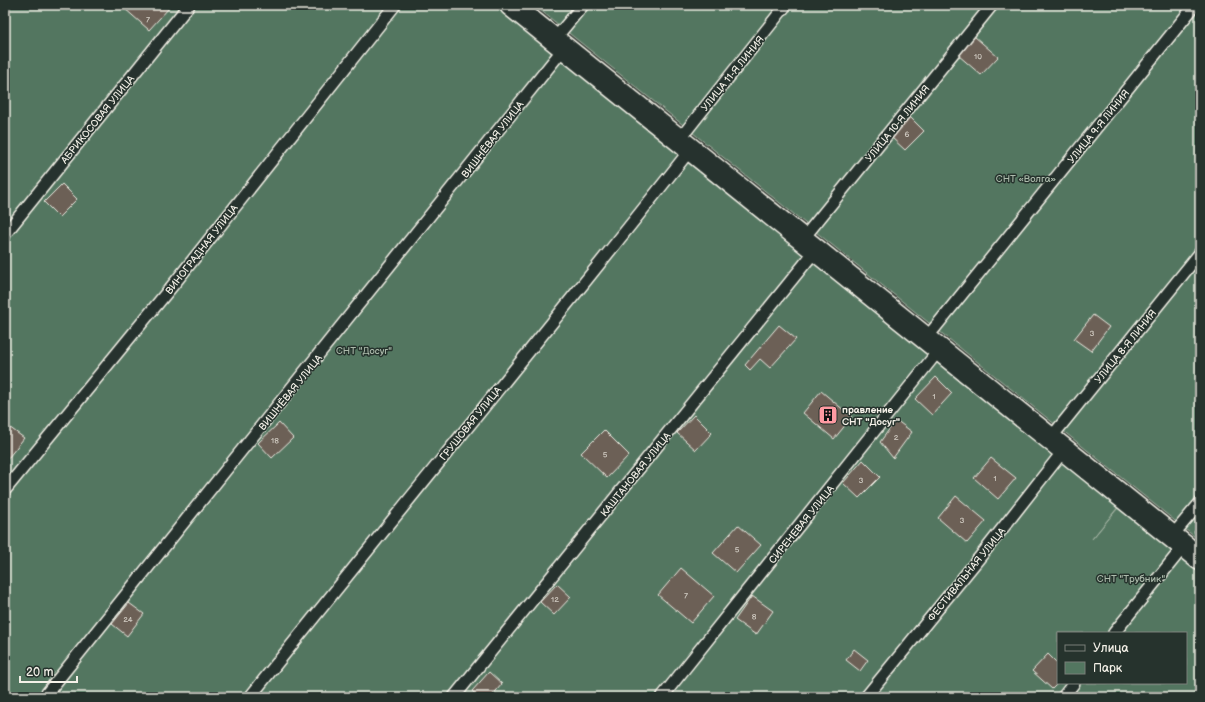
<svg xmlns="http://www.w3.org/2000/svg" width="1205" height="702" font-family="'Balsamiq Sans',sans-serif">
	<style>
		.green { fill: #537660; stroke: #a4b4a4; fill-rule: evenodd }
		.building { fill: #6c6057; stroke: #f4f1e8 }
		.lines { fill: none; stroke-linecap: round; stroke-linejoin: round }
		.lane-casing { stroke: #f4f1e8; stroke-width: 14 }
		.street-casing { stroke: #f4f1e8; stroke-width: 25 }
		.lane { stroke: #26332d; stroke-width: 11 }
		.street { stroke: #26332d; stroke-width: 22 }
		.labels { text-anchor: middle; stroke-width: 3; stroke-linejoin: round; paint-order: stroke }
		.number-label { font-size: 8px; fill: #d2cdc4 }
		.street-label { font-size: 10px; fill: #f4f1e8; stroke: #26332d }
		.park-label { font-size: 10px; fill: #acbaab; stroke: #26332d }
		.poi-label { font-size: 10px; font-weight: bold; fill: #f4f1e8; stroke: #26332d; text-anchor: start }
	</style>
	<rect width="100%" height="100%" fill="#3b403a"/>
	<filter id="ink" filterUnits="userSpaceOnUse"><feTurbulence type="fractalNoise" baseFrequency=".025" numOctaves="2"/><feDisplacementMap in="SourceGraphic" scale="8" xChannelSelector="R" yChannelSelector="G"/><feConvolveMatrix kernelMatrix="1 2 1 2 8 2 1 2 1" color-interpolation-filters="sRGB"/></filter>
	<g filter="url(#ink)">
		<path class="green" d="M 5,5 L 501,5 L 1123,501 L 1092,539 L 1123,502 L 1200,564 L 1200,697 L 5,697 ZM 1058,633 L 1186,633 L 1186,683 L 1058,683 Z
			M 534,5 L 1200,5 L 1200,541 Z"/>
		<path class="building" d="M 127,5 L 165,5 L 169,8 L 149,30 L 124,8 Z
			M 974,36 L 998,57 L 981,75 L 958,55 Z
			M 910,117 L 924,131 L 905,150 L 891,137 Z
			M 62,184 L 77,199 L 59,217 L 44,202 Z
			M 1093,315 L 1109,327 L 1091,351 L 1074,339 Z
			M 779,325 L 796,339 L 770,368 L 760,359 L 750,370 L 745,365 Z
			M 936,377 L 952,393 L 932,415 L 915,399 Z
			M 821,391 L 852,417 L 834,439 L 803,413 Z
			M 694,415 L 712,433 L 696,450 L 677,433 Z
			M 896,420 L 912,432 L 893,458 L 880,442 Z
			M 279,423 L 293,438 L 272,458 L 258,443 Z
			M 9,427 L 24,438 L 5,462 L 5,432 Z
			M 604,430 L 629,455 L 607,478 L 581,453 Z
			M 991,458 L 1016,478 L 998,499 L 974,478 Z
			M 863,460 L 880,477 L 859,498 L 843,483 Z
			M 956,496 L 986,521 L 967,543 L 938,518 Z
			M 738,525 L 761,545 L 736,573 L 713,553 Z
			M 1200,525 L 1200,537 L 1194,532 Z
			M 681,568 L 714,596 L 691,623 L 658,595 Z
			M 557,584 L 571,597 L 554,615 L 540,602 Z
			M 752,596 L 773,611 L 756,635 L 735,620 Z
			M 129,603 L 144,614 L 127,636 L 112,624 Z
			M 854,649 L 868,660 L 860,671 L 846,660 Z
			M 1048,654 L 1058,664 L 1058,683 L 1052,689 L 1032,671 Z
			M 489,672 L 502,684 L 491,697 L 479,697 L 472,691 Z"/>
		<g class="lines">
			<g class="lane-casing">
				<path id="lane" d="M 554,40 L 583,5
					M 679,140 L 786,5
					M 5,234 L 189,5
					M 802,240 L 992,5
					M 925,340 L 1195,5
					M 1050,439 L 1200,253
					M 5,490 L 177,280 L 395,5
					M 1172,536 L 1200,503
					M 1114,633 L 1184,546
					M 44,697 L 564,48
					M 250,697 C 396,514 545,334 690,150
					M 454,697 L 815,251
					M 662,697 L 939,350
					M 866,697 L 984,552 L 1064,450
					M 1063,697 L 1074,683"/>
			</g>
			<g class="street-casing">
				<path id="street" d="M 511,5 L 1200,559"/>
			</g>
			<use href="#lane" class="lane"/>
			<use href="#street" class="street"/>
		</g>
	</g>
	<defs>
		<g id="building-square" transform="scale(1)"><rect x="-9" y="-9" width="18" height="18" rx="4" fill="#ff9aa2" stroke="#26332d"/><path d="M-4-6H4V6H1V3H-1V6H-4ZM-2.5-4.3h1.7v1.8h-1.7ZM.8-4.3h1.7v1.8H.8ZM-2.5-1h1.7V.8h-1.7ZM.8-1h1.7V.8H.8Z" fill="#111"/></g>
	</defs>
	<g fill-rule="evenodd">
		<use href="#building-square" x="828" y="415"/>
	</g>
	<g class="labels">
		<g class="number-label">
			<text x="148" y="22">7</text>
			<text x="978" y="59">10</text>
			<text x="907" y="137">6</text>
			<text x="1092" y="336">3</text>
			<text x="934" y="399">1</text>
			<text x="896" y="440">2</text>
			<text x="275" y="443">18</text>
			<text x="605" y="457">5</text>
			<text x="995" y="481">1</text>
			<text x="861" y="483">3</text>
			<text x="962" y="523">3</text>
			<text x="737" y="552">5</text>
			<text x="686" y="598">7</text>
			<text x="555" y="602">12</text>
			<text x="754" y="619">8</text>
			<text x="128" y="622">24</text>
		</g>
		<g class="street-label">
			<text transform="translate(732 73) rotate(-51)" y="4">УЛИЦА 11-Я ЛИНИЯ</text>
			<text transform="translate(97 119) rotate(-51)" y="4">АБРИКОСОВАЯ УЛИЦА</text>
			<text transform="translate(897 123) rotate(-51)" y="4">УЛИЦА 10-Я ЛИНИЯ</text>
			<text transform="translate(1098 126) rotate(-51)" y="4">УЛИЦА 9-Я ЛИНИЯ</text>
			<text transform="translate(492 139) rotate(-52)" y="4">ВИШНЁВАЯ УЛИЦА</text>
			<text transform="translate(201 249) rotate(-52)" y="4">ВИНОГРАДНАЯ УЛИЦА</text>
			<text transform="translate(1125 346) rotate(-51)" y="4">УЛИЦА 8-Я ЛИНИЯ</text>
			<text transform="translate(290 392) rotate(-51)" y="4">ВИШНЁВАЯ УЛИЦА</text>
			<text transform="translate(470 423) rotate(-51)" y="4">ГРУШОВАЯ УЛИЦА</text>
			<text transform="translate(635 474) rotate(-51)" y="4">КАШТАНОВАЯ УЛИЦА</text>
			<text transform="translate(801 524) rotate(-51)" y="4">СИРЕНЕВАЯ УЛИЦА</text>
			<text transform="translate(966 574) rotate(-51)" y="4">ФЕСТИВАЛЬНАЯ УЛИЦА</text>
		</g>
		<g class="park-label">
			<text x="1026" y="182">СНТ «Волга»</text>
			<text x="364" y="354">СНТ "Досуг"</text>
			<text x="1131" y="582">СНТ "Трубник"</text>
		</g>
		<g class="poi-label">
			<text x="842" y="413">правление<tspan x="842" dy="12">СНТ "Досуг"</tspan></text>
		</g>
	</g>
	<rect width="1205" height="702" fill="none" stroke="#26332d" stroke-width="20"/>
	<rect x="10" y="10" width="1185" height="682" fill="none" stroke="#f4f1e8" stroke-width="1.5" filter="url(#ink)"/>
	<rect x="1057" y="632" width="130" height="52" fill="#26332d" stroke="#787f78"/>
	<rect x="1065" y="645" width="20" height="6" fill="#26332d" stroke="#787f78"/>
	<text x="1093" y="652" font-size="12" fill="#f4f1e8">Улица</text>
	<rect x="1065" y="662" width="20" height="12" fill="#537660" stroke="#787f78"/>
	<text x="1093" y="672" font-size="12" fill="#f4f1e8">Парк</text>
	<path d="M20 676v6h57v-6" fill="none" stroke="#f4f1e8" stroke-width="2"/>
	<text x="26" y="676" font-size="12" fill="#f4f1e8" stroke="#26332d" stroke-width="3" paint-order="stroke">20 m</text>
</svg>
